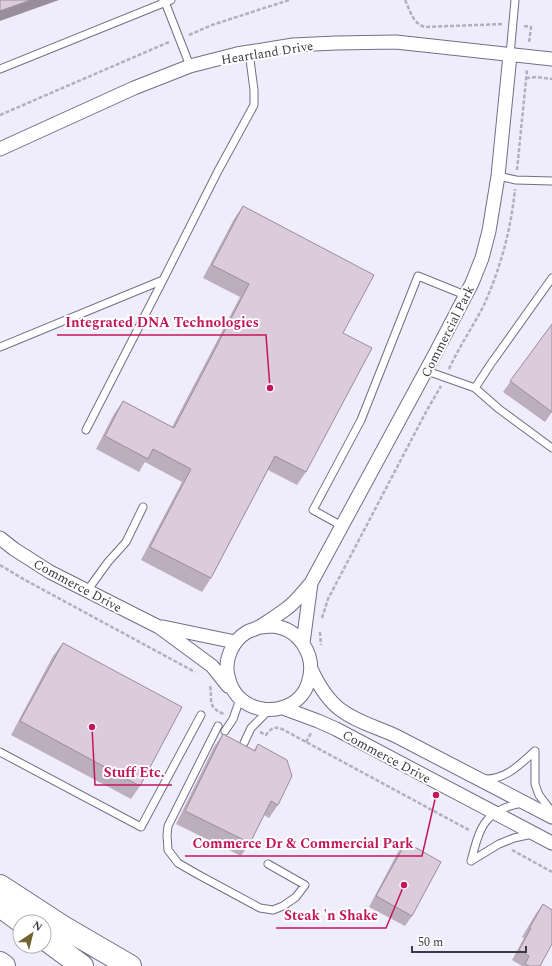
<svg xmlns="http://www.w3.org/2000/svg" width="552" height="966" font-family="Spectral,serif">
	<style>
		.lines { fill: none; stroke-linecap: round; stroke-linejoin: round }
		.lane-casing { stroke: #716f84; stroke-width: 9 }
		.street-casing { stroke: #716f84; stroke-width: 15 }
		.highway-casing { stroke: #716f84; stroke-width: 24 }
		.path { stroke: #b1b0bd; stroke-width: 2.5; stroke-dasharray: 4 2; stroke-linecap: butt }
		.lane { stroke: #fff; stroke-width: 7 }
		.street { stroke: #fff; stroke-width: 13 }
		.highway { stroke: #fff; stroke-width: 22 }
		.wall { fill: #bdaebe }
		.shaded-wall { fill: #9a8d9b }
		.building { fill: #dccadd; stroke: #9a8d9b }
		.labels { text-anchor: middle; stroke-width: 4; stroke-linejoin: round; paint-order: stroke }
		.street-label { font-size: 13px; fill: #3b3a43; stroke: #fff }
		.leader { fill: none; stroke: #c2185b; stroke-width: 1.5 }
		.callout-dot { fill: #c2185b; stroke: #fff; stroke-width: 1.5 }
		.callout-label { font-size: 14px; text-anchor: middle; font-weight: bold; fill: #c2185b; stroke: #fff; stroke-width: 4; stroke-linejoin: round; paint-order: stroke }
	</style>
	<rect width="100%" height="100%" fill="#efedfc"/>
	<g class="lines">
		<g class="lane-casing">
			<path id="lane" d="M 163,0 L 165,2 L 190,66
				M 510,55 L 515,0
				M 0,69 L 171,0
				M 498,176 L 516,180 L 552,181
				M 0,347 L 163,280 L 218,171 L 254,105 L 254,90 L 249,52
				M 427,371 L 475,388 L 499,409 L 552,448
				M 475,388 L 490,365 L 552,278
				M 86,430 L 163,280
				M 342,526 L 313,510 L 361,420 L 418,276 L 465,295
				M 87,591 L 108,562 L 126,542 L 143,507
				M 218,726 L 168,826 L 167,835 L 168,850 L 178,863 L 197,874 L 260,908 L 273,910 L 283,906 L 296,897 L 305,885 L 268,864
				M 225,731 L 233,719 L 240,699
				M 244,743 L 251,728 L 268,711
				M 535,751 L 535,784 L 539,795 L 552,812
				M 0,752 L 141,827 L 201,715
				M 484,779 C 506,780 520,764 535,751
				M 471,861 C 480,827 484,810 522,803
				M 471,861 L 499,844 L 514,838 L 532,834"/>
		</g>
		<g class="street-casing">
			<path id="street" d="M 0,149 L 134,88 L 190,66 L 237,54 L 293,45 L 336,43 L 396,42 L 552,59
				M 0,538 L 14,549 L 50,572 L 159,627 L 212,666 L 228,686
				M 163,627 L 235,642
				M 259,627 C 263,627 268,626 272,626 C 299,628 316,655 309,680 C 302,709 266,718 243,701 C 235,695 230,686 228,676 C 224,660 232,641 247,632 C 251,630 256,629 261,626 C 269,621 278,615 286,609 C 296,602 303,592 311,583 L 435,354 L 472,283 L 482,258 L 489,231 L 498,176 L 510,55
				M 303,643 L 311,583
				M 311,669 C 318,684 327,700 341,710 C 358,723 380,728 398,737 C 450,764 501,791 552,817
				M 283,708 L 318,721 L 336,729 L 552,843"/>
		</g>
		<g class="highway-casing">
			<path id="highway" d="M 0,886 L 63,927 L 130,966
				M 0,906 L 22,922
				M 44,938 L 82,966
				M 0,963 L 4,966"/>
		</g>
		<path class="path" d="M 405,0 C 411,12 412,23 425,27 L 503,24
			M 524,26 L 531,27 L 529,43
			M 189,35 L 212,25 L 289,0
			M 526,78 L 537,77 L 552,79
			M 0,115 L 169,42
			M 517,170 L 527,70
			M 449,369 C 459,347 472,328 483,307 C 500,270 511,230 515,189
			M 0,565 L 25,580 L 195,672
			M 322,618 L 328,599 L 427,410 L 441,386
			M 320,632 L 321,645
			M 210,686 C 213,700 206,707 224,714
			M 260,732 L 266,735 C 270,729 274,726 282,729 L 469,830
			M 306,742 L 311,733
			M 512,850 L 552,872"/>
		<use href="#lane" class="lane"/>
		<use href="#street" class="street"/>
		<use href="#highway" class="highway"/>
	</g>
	<path class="wall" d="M 243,206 L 343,333 L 306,472 L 297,485 L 268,470 L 211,578 L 202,592 L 141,560 L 182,482 L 145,462 L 139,472 L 96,449 L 114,414 L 123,401 L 172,427 L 240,297 L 203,278 L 234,219 Z
		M 552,324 L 552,412 L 545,422 L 503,392 Z
		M 63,643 L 140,786 L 131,799 L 11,735 L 53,656 Z
		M 223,734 L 254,750 L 258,744 L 278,805 L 269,818 L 264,815 L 250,843 L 241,856 L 176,824 L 214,747 Z
		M 406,842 L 412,916 L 405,926 L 369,907 L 398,852 Z
		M 543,904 L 540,966 L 522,966 L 512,960 L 524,938 L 522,937 L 535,915 Z"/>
	<path class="shaded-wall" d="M 31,0 L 59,0 L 0,21 L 0,11 Z"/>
	<path class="building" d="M 0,0 L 31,0 L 0,11 Z
		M 243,206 L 374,275 L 343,333 L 372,348 L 306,472 L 275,456 L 211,578 L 150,547 L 191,469 L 153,449 L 148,459 L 105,436 L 123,401 L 174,428 L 249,284 L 212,265 Z
		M 552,324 L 552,412 L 510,381 Z
		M 63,643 L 182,707 L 140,786 L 20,721 Z
		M 223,734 L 255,751 L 258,744 L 287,760 L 292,776 L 278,805 L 271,801 L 250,843 L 185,811 Z
		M 406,842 L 441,862 L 412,916 L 376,896 Z
		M 543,904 L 552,910 L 552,944 L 540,966 L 529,966 L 525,964 L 529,956 L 519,950 L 531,928 L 530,927 Z"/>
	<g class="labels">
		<g class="street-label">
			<text transform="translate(267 52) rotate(-9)" y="5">Heartland Drive</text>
			<text transform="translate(447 331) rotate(-63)" y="5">Commercial Park</text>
			<text transform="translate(78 585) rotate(28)" y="5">Commerce Drive</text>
			<text transform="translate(387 756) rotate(28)" y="5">Commerce Drive</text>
		</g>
	</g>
	<path class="leader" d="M270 388L266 335H57M92 727L95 785H172M436 795L422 856H185M404 885L386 928H276"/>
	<g class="callout-dot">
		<circle cx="270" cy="388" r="4"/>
		<circle cx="92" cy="727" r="4"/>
		<circle cx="436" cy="795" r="4"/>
		<circle cx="404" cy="885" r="4"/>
	</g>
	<g class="callout-label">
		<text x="162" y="327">Integrated DNA Technologies</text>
		<text x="134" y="777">Stuff Etc.</text>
		<text x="303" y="848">Commerce Dr &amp; Commercial Park</text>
		<text x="331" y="920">Steak 'n Shake</text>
	</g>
	<g transform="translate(32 934) rotate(35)"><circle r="19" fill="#ffffff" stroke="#b1b0b4"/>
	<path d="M0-3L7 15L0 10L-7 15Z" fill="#706431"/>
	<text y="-6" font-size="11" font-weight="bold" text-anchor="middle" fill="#3b3a43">N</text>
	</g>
	<path d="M412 946v6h114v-6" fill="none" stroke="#3b3a43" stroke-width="2"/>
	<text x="418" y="946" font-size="12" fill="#3b3a43" stroke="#ffffff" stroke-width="3" paint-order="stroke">50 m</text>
</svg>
